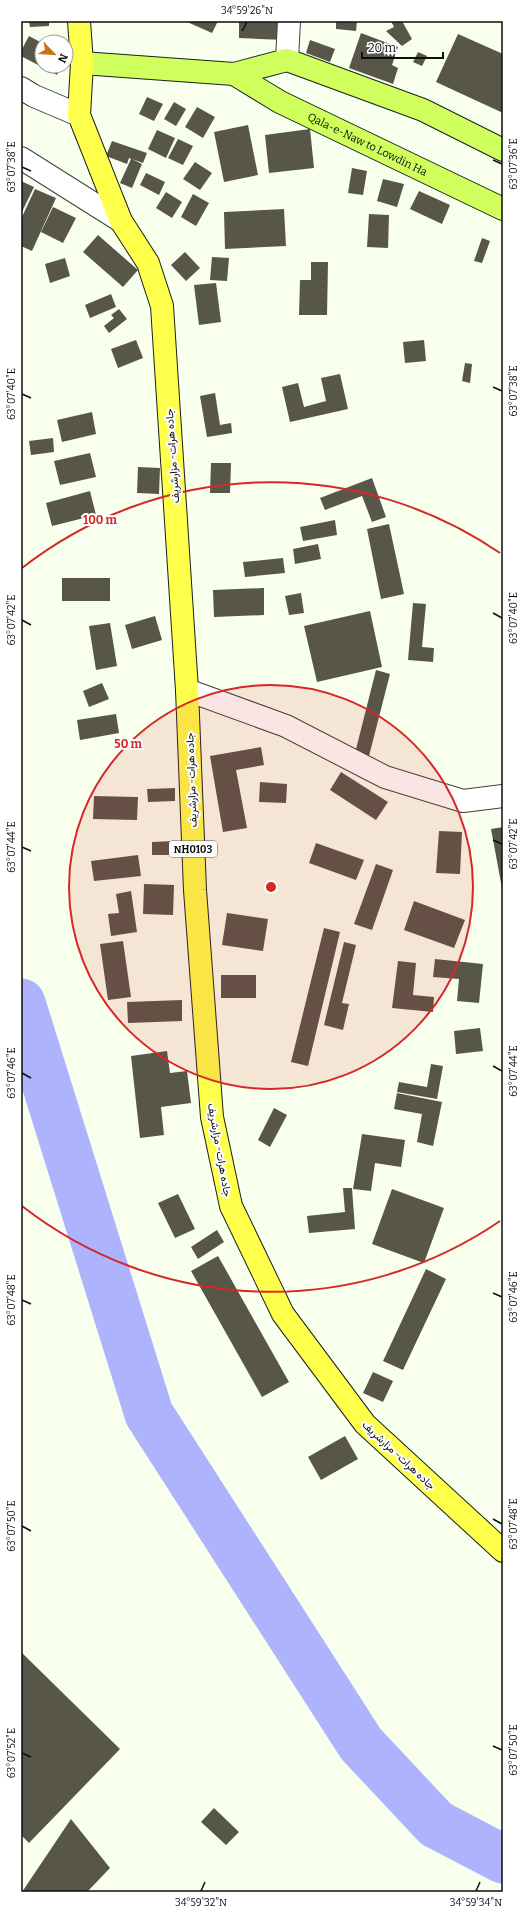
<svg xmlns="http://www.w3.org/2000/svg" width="524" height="1913" font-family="Bitter,Vazirmatn,serif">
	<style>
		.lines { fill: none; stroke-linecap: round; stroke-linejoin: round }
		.river { stroke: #adb3fc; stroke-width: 49 }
		.building { fill: #575649 }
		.minor-casing { stroke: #404040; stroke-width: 24 }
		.major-casing { stroke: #1e1e1e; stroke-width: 24 }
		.highway-casing { stroke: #1e1e1e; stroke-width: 24 }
		.minor { stroke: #fff; stroke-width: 22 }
		.major { stroke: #ceff5d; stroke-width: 22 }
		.highway { stroke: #feff4b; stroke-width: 22 }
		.ticks { fill: none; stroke: #0d0d0d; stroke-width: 1.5 }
		.ring { fill: none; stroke: #d62828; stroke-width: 2 }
		.labels { text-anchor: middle; stroke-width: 4; stroke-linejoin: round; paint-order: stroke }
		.shield { fill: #fff; stroke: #565656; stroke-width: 1 }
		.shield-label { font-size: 10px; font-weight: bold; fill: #0d0d0d }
		.street-label { font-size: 11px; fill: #0d0d0d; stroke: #fff }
		.centre { fill: #d62828; stroke: #fff; stroke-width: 2 }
		.ring-label { font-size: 12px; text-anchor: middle; font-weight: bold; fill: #d62828; stroke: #fff; stroke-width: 4; stroke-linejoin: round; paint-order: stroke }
		.neatline { fill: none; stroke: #0d0d0d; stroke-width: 1.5 }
		.ticks-label { font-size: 10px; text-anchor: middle; fill: #0d0d0d }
	</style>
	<rect width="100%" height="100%" fill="#f9ffed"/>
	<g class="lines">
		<path class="river" d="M 21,1003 L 149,1414 L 361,1744 L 436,1824 L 503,1859"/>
	</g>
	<path class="building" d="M 29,21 L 49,21 L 49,26 L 30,27 Z
		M 185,21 L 218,21 L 212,33 Z
		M 239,21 L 285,21 L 284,40 L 239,38 Z
		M 336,21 L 357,21 L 356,31 L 336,29 Z
		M 391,21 L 402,21 L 412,39 L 402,46 L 386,31 L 394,27 Z
		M 361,33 L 398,47 L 392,65 L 398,68 L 393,84 L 349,68 Z
		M 458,34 L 503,54 L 503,113 L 436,82 Z
		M 29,36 L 42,43 L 42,66 L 61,66 L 57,75 L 21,56 L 21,51 Z
		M 310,40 L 335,49 L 330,62 L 306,53 Z
		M 418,52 L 427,56 L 422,66 L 413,62 Z
		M 147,97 L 163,104 L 154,121 L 139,114 Z
		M 174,102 L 186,109 L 176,126 L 164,119 Z
		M 197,107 L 215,117 L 203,138 L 185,127 Z
		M 248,125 L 258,175 L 224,182 L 214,132 Z
		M 310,129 L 314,168 L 269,173 L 265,135 Z
		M 157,130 L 175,138 L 166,158 L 148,149 Z
		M 178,139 L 193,146 L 183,165 L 168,158 Z
		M 112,141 L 147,153 L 143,163 L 132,159 L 142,164 L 132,188 L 120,183 L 131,159 L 129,158 L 127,164 L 106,156 Z
		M 195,162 L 212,173 L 200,190 L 183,179 Z
		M 352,168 L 367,171 L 363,195 L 348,193 Z
		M 146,173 L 165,182 L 159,195 L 140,185 Z
		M 383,179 L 404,184 L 397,207 L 377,201 Z
		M 21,181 L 34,187 L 21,214 Z
		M 35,189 L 56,198 L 32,251 L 21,246 L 21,219 Z
		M 419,191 L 450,205 L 442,224 L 410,209 Z
		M 166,192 L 182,202 L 172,218 L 156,208 Z
		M 193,194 L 209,203 L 196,226 L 181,217 Z
		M 53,207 L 76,218 L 63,243 L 41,232 Z
		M 284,209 L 286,246 L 225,249 L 224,212 Z
		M 369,214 L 389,215 L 388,248 L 367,247 Z
		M 98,235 L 138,270 L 123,287 L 83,252 Z
		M 482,238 L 490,241 L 482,263 L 474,261 Z
		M 185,252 L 200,268 L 186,281 L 171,265 Z
		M 212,257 L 229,258 L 227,281 L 210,280 Z
		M 65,258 L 70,276 L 50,283 L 45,264 Z
		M 311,262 L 328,262 L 327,315 L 299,315 L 300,280 L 311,280 Z
		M 216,283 L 221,322 L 199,325 L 194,285 Z
		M 111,294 L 116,307 L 90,318 L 85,305 Z
		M 119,309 L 127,319 L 109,333 L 104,326 L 114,318 L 111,315 Z
		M 136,340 L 143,358 L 118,368 L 111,349 Z
		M 424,340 L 426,361 L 405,363 L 403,342 Z
		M 465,363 L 472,364 L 470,383 L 462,381 Z
		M 340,374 L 348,409 L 290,422 L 282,387 L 298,383 L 304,407 L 326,401 L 321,378 Z
		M 215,393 L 220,425 L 231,423 L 232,433 L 207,437 L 200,396 Z
		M 92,412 L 96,434 L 62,442 L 57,420 Z
		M 53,438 L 54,452 L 31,455 L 29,441 Z
		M 90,453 L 96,477 L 60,485 L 54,461 Z
		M 211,463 L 231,463 L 230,493 L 210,493 Z
		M 138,467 L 160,468 L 159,494 L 137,493 Z
		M 372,478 L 386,517 L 372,522 L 362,496 L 325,510 L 320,498 Z
		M 90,491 L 96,515 L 52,526 L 46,503 Z
		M 335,520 L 337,535 L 303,541 L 300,527 Z
		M 389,524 L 404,594 L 381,599 L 367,529 Z
		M 318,544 L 321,559 L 295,564 L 293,549 Z
		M 283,558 L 285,573 L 245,577 L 243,562 Z
		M 62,578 L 110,578 L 110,601 L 62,601 Z
		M 264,588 L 264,615 L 214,617 L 213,590 Z
		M 301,593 L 304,613 L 289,615 L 285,596 Z
		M 413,603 L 426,604 L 422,647 L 434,648 L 433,662 L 408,660 Z
		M 370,611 L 382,667 L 317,682 L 304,626 Z
		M 155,616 L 162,640 L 132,649 L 125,625 Z
		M 110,623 L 117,666 L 96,670 L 89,626 Z
		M 376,670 L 390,674 L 368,760 L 354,757 Z
		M 102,683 L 109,699 L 89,707 L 83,691 Z
		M 116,714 L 119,733 L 80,740 L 77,720 Z
		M 261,747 L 264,765 L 236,770 L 247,828 L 223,832 L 210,756 Z
		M 341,772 L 388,802 L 376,820 L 330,790 Z
		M 260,782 L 287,784 L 286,803 L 259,802 Z
		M 175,788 L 175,801 L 148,802 L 147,789 Z
		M 94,796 L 138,797 L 137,820 L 93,819 Z
		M 503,827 L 503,888 L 502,888 L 491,829 Z
		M 439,831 L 462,832 L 460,874 L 436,873 Z
		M 175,841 L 175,855 L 152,855 L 152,842 Z
		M 316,843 L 364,860 L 356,880 L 309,863 Z
		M 138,855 L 141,876 L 94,881 L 91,861 Z
		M 376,864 L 393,870 L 372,930 L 354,924 Z
		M 144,884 L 174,885 L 173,915 L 143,914 Z
		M 131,891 L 137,932 L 111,936 L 108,914 L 119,913 L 116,894 Z
		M 414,901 L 465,920 L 454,948 L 404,930 Z
		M 227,913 L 268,919 L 263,951 L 222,945 Z
		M 324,928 L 340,932 L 308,1066 L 291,1062 Z
		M 123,941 L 131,997 L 108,1000 L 100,944 Z
		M 344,942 L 356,945 L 342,1003 L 349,1004 L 343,1030 L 324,1025 Z
		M 435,959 L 483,964 L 479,1003 L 457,1001 L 459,979 L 433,977 Z
		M 398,961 L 416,963 L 413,995 L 434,997 L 433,1012 L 392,1008 Z
		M 221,975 L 256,975 L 256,998 L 221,998 Z
		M 182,1000 L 182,1021 L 128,1023 L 127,1002 Z
		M 480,1028 L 483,1051 L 456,1054 L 454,1031 Z
		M 167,1051 L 170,1073 L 187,1071 L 191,1103 L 161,1107 L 164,1135 L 140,1138 L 131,1056 Z
		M 431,1064 L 443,1066 L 437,1099 L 397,1092 L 399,1082 L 427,1087 Z
		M 397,1093 L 442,1102 L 433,1146 L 417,1142 L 422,1114 L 394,1109 Z
		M 274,1108 L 287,1115 L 270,1147 L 258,1140 Z
		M 362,1134 L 405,1140 L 401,1167 L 375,1163 L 371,1191 L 353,1189 Z
		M 343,1188 L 352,1188 L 355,1229 L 309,1233 L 307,1216 L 345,1212 Z
		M 392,1189 L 444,1208 L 424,1263 L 372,1244 Z
		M 178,1194 L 195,1229 L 175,1238 L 158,1203 Z
		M 217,1230 L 224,1242 L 198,1259 L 191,1247 Z
		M 218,1256 L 289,1382 L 262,1397 L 191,1271 Z
		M 426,1269 L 446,1279 L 403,1370 L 383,1361 Z
		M 373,1372 L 393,1381 L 383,1402 L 363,1393 Z
		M 345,1436 L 358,1459 L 321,1480 L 308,1457 Z
		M 21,1652 L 120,1749 L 29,1843 L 21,1835 Z
		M 214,1808 L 239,1832 L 226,1845 L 201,1822 Z
		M 71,1819 L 110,1868 L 87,1892 L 22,1892 Z"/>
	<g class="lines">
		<g class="minor-casing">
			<path id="minor" d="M 287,60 L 289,21
				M 21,88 L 34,96 L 79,115
				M 21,158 L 121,221
				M 187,690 L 286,726 L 385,777 L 463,801 L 503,796"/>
		</g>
		<g class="major-casing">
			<g id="major">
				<path d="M 82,63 L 234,74 L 287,60 L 423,110 L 503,150"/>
				<path id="s1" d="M 234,74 L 280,102 L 503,209"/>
			</g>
		</g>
		<g class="highway-casing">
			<path id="highway" d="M 79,21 L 82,63 L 79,115 L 121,221 L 148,263 L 162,306 L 187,690 L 195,890 L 212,1117 L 231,1206 L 283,1314 L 365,1424 L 503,1551"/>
		</g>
		<use href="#minor" class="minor"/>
		<use href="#major" class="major"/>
		<use href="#highway" class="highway"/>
	</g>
	<path class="ticks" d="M 242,31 L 247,22M 493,160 L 502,164M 22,167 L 31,171M 493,387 L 502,391M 22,394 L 31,398M 493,613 L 502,618M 22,620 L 31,625M 493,840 L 502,844M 22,847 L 31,851M 493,1066 L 502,1071M 22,1073 L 31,1078M 493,1293 L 502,1297M 22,1300 L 31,1304M 493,1519 L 502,1524M 22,1526 L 31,1531M 493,1746 L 502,1750M 22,1753 L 31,1757M 201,1891 L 205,1882M 476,1891 L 480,1882"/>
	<circle cx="271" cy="887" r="202" fill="#d62828" fill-opacity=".12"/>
	<g class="ring">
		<circle cx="271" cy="887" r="202"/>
		<path d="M500 1221A405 405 0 0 1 22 1206M22 568A405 405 0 0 1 500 553"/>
	</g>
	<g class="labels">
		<rect class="shield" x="169" y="841" width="48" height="16" rx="3"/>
		<g class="shield-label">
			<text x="193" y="853">NH0103</text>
		</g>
		<g class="street-label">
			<text dy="4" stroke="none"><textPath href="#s1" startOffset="151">Qala-e-Naw to Lowdin Ha</textPath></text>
			<text transform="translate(172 456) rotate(-94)" y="4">جاده هرات- مزارشریف</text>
			<text transform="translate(191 780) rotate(-92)" y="4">جاده هرات- مزارشریف</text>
			<text transform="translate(220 1150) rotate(80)" y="4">جاده هرات- مزارشریف</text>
			<text transform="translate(399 1455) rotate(43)" y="4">جاده هرات- مزارشریف</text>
		</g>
	</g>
	<circle cx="271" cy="887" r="6" class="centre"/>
	<g class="ring-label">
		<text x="100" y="524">100 m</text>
		<text x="128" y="748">50 m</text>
	</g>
	<rect width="524" height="1913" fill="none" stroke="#ffffff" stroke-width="44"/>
	<g transform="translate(54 54) rotate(115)"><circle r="19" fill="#ffffff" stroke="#9e9e9e"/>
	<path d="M0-3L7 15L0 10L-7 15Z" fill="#ca7219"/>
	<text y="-6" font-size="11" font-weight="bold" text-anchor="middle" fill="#0d0d0d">N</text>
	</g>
	<path d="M362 52v6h81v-6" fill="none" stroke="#0d0d0d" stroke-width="2"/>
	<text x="368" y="52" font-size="12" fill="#0d0d0d" stroke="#ffffff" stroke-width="3" paint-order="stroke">20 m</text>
	<rect x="22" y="22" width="480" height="1869" class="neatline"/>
	<g class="ticks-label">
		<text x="247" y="14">34°59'26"N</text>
		<text transform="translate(513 164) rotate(-90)" y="4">63°07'36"E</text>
		<text transform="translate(11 167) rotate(-90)" y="4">63°07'38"E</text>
		<text transform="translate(513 391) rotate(-90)" y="4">63°07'38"E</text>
		<text transform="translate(11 394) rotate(-90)" y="4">63°07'40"E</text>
		<text transform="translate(513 618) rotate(-90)" y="4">63°07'40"E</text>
		<text transform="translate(11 620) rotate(-90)" y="4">63°07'42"E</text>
		<text transform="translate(513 844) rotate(-90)" y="4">63°07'42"E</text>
		<text transform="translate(11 847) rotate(-90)" y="4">63°07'44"E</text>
		<text transform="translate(513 1071) rotate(-90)" y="4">63°07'44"E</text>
		<text transform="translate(11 1073) rotate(-90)" y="4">63°07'46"E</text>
		<text transform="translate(513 1297) rotate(-90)" y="4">63°07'46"E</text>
		<text transform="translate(11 1300) rotate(-90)" y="4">63°07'48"E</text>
		<text transform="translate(513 1524) rotate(-90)" y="4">63°07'48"E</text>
		<text transform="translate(11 1526) rotate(-90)" y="4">63°07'50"E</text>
		<text transform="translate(513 1750) rotate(-90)" y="4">63°07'50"E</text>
		<text transform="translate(11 1753) rotate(-90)" y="4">63°07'52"E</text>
		<text x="201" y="1906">34°59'32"N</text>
		<text x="476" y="1906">34°59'34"N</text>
	</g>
</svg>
